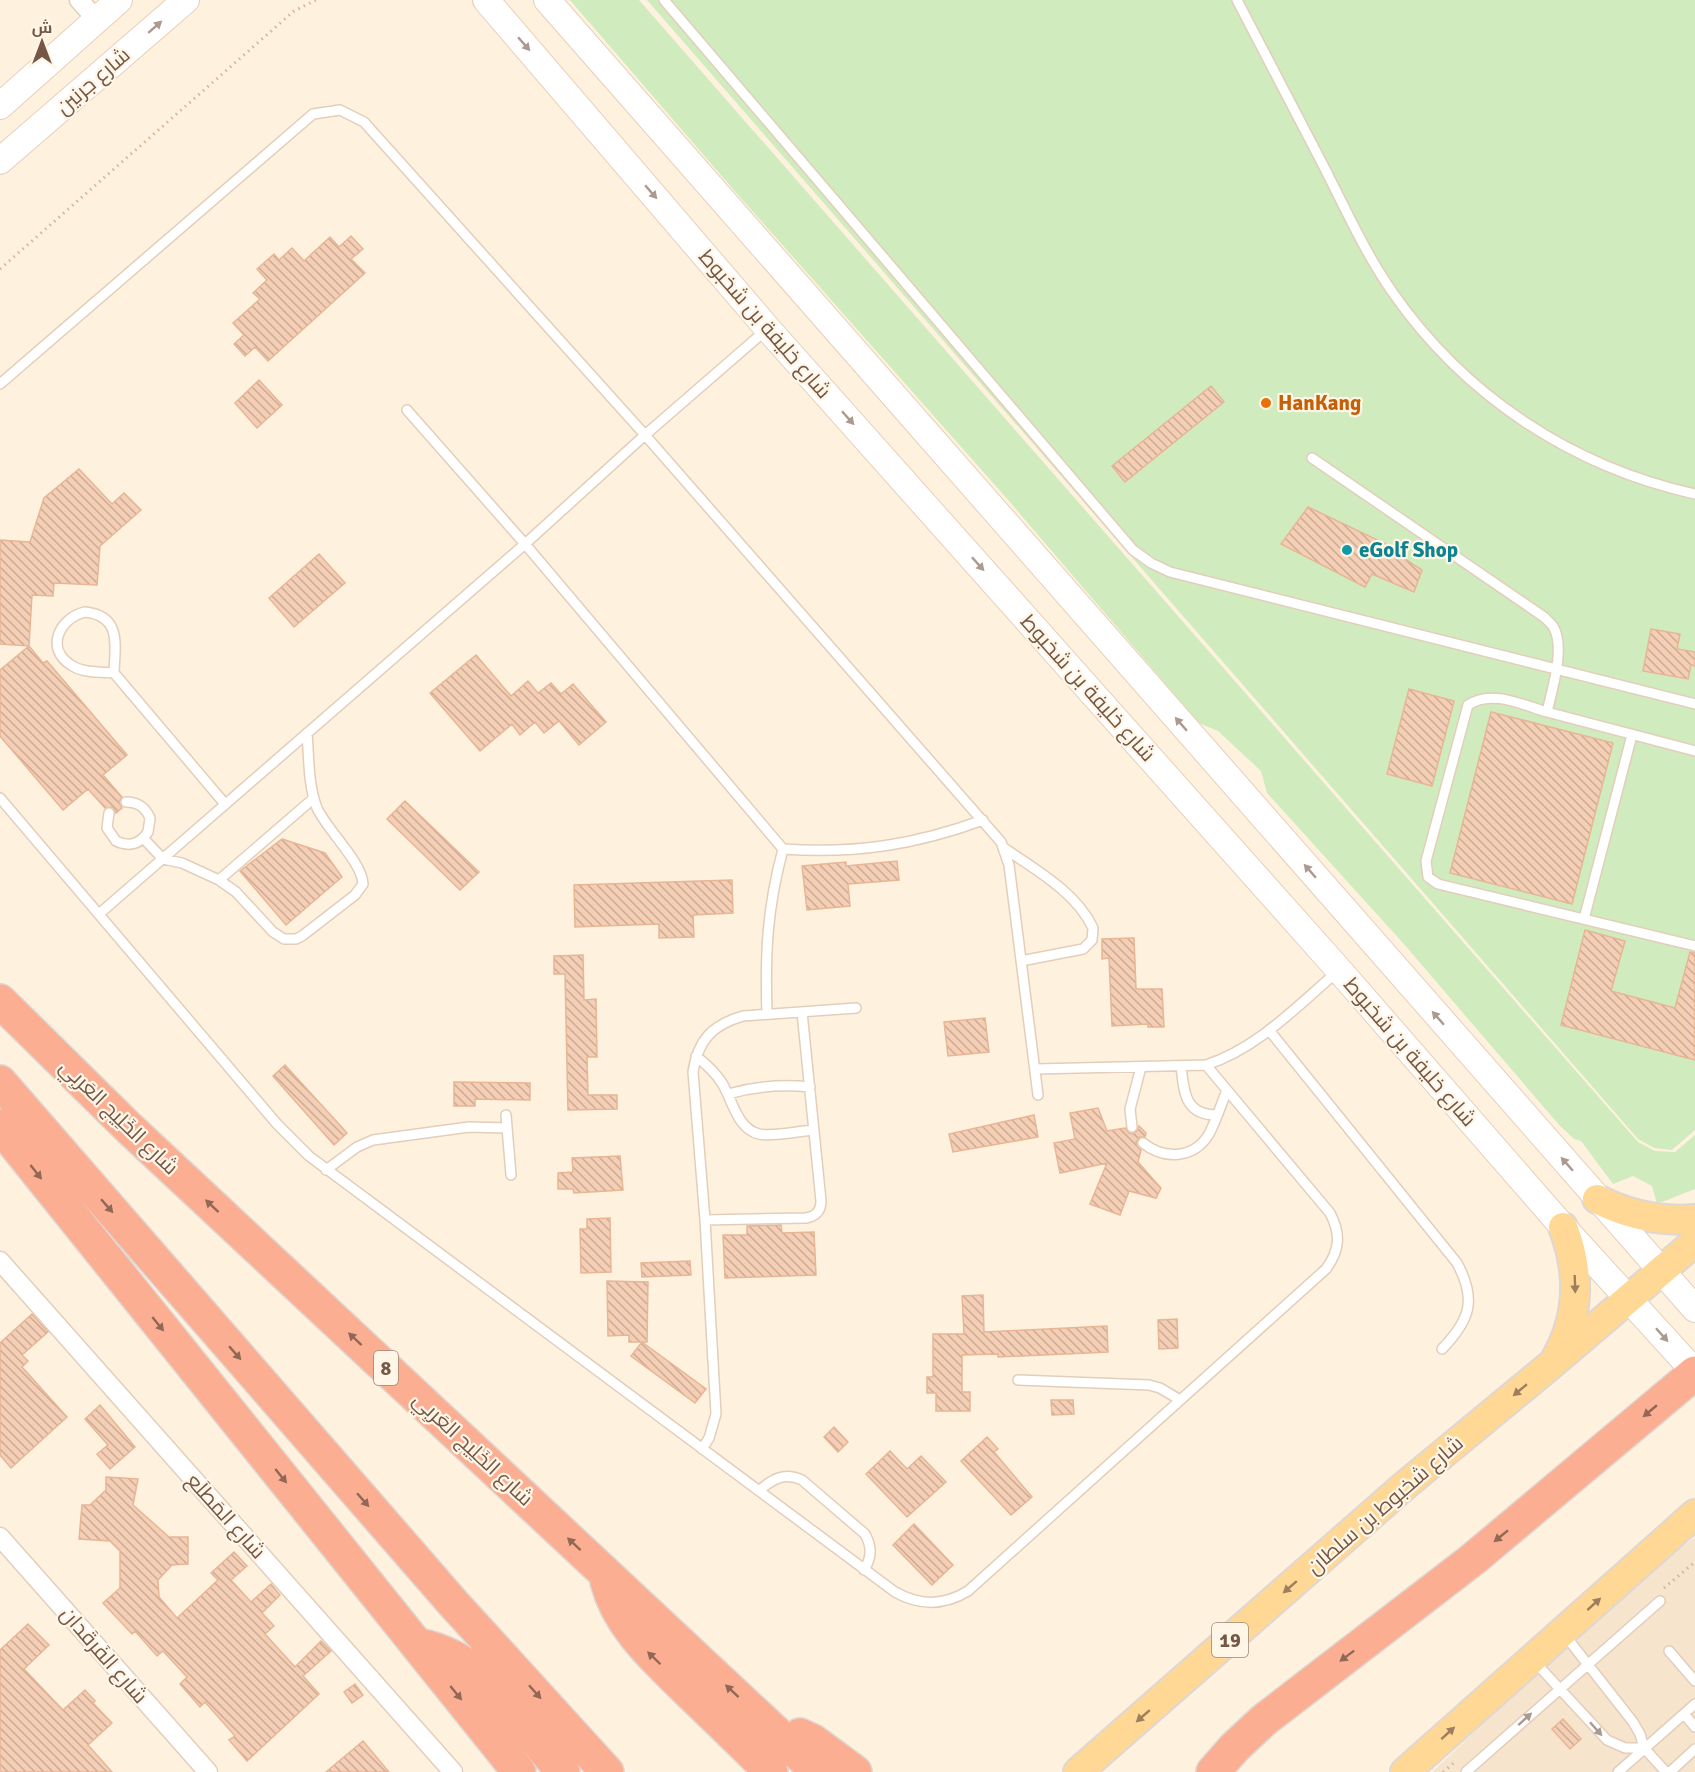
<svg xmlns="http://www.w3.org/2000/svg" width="1695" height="1772" font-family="Signika,Cairo,sans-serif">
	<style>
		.residential { fill: #f6e4cd }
		.green { fill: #d0ebbe }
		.building { fill: url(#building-back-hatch); stroke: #e8b595; stroke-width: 1.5 }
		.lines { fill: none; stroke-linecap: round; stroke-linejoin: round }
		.lane-casing { stroke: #e2cebb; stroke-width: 12 }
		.street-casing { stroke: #e2cebb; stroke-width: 21 }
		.secondary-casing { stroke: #e7cfb9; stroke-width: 28 }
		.primary-casing { stroke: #ded7d3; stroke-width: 32 }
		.highway-casing { stroke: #ded7d3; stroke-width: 36 }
		.path { stroke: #d9b299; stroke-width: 3; stroke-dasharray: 1.5 4.5; stroke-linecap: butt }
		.lane { stroke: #fff; stroke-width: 9 }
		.street { stroke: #fff; stroke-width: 18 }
		.secondary { stroke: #fff; stroke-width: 26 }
		.primary { stroke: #ffd895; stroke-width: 28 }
		.highway { stroke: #fcae92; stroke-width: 33 }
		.oneway { fill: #ac9a90 }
		.oneway2 { fill: #906855 }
		.oneway3 { fill: #9e7e5e }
		.food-dot { fill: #e8710a; stroke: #fff6e7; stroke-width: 2 }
		.culture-dot { fill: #0f9aa8; stroke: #fff6e7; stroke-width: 2 }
		.labels { text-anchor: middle; stroke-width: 4.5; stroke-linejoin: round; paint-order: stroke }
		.shield { fill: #fff6e7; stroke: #9e8776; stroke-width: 1.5 }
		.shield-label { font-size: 20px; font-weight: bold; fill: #755746 }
		.street-label { font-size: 21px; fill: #755746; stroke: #fff6e7 }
		.food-label { font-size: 21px; font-weight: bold; fill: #c56008; stroke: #fff6e7; text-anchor: start }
		.culture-label { font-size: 21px; font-weight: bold; fill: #0d838f; stroke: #fff6e7; text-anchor: start }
	</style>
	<defs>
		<pattern id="building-back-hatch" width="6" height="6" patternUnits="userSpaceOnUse" patternTransform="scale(1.5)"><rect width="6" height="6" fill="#f5cfb5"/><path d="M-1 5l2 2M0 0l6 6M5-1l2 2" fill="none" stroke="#cbab95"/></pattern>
	</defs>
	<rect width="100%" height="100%" fill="#fef2df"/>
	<path class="residential" d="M 1695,1537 L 1695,1772 L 1432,1772 L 1610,1604 Z"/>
	<path class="green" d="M 570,0 L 639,0 L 1638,1142 L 1655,1151 L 1675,1152 L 1695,1135 L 1695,1189 L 1657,1204 L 1652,1186 L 1633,1176 L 1613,1184 L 1581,1141 L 1574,1139 L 1560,1126 L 1403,943 L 1267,793 L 1261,771 L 1218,731 L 1199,723 L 1009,501 L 732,188 Z
		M 647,0 L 1695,0 L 1695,1130 L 1672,1150 L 1654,1148 L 1638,1139 Z"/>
	<path class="building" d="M 351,236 L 363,249 L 351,259 L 365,273 L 268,361 L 255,347 L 245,356 L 234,344 L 244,335 L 233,323 L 260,299 L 253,293 L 267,280 L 257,269 L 274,254 L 279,260 L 292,248 L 304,261 L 330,237 L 339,247 Z
		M 259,380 L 282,405 L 257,428 L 235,403 Z
		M 1211,386 L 1224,402 L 1125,482 L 1112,466 Z
		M 79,469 L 112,504 L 124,493 L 141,510 L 100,546 L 97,585 L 54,583 L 53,596 L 32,595 L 29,646 L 0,644 L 0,540 L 30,542 L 44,498 Z
		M 1308,507 L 1386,544 L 1385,546 L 1422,570 L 1414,592 L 1372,574 L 1365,587 L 1281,544 Z
		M 319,554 L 345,583 L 294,627 L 269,598 Z
		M 1651,629 L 1680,634 L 1677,649 L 1695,652 L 1695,666 L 1691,665 L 1688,679 L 1643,671 Z
		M 29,646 L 43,663 L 47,661 L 127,755 L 103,775 L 122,797 L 119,802 L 122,808 L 116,813 L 113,807 L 105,808 L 88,789 L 63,810 L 0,736 L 0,670 Z
		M 476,655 L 511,696 L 528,681 L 538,693 L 551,683 L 561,694 L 573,684 L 606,722 L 579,745 L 559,721 L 544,733 L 535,722 L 520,735 L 512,724 L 480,751 L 430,693 Z
		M 1409,689 L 1454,701 L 1432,786 L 1387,774 Z
		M 1491,712 L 1613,743 L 1572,904 L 1450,873 Z
		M 405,801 L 479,872 L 460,890 L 387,819 Z
		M 282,839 L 325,853 L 342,877 L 286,925 L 240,871 Z
		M 897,861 L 899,880 L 848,884 L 850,906 L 807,910 L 802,866 L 846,862 L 846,866 Z
		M 732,880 L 733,913 L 693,915 L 694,937 L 659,938 L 659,924 L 575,927 L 574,885 Z
		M 1585,930 L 1625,941 L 1611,991 L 1675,1008 L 1690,952 L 1695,953 L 1695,1060 L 1561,1025 Z
		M 1134,938 L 1136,989 L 1162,989 L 1164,1027 L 1148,1027 L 1148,1024 L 1112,1026 L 1109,958 L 1102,959 L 1102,939 Z
		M 583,955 L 584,1000 L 596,999 L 597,1057 L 587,1057 L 588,1095 L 617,1095 L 617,1109 L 568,1110 L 565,974 L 554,974 L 554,956 Z
		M 985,1018 L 989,1052 L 948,1056 L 944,1022 Z
		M 285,1065 L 347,1133 L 334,1145 L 273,1076 Z
		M 454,1082 L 530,1083 L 530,1100 L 475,1099 L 475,1106 L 454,1106 Z
		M 1098,1108 L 1107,1131 L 1125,1128 L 1129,1133 L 1133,1134 L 1138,1130 L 1139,1126 L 1146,1133 L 1145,1137 L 1140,1137 L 1136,1142 L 1137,1146 L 1141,1150 L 1138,1162 L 1161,1188 L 1156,1198 L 1129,1191 L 1120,1215 L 1090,1204 L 1107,1163 L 1060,1173 L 1054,1143 L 1075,1139 L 1070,1113 Z
		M 1034,1115 L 1038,1137 L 953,1152 L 949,1134 Z
		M 620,1156 L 623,1190 L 574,1193 L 573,1189 L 558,1189 L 558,1173 L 573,1172 L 572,1158 Z
		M 610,1218 L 611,1272 L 581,1273 L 580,1229 L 587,1229 L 587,1219 Z
		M 781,1225 L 782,1233 L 814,1232 L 816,1275 L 725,1278 L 723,1235 L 747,1235 L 747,1226 Z
		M 690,1261 L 691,1275 L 642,1277 L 641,1263 Z
		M 607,1281 L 648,1282 L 647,1342 L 629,1342 L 629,1335 L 608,1336 Z
		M 983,1295 L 984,1332 L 1107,1326 L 1108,1352 L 998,1357 L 998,1354 L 962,1355 L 962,1392 L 970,1392 L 970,1411 L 936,1411 L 936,1393 L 927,1393 L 927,1377 L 933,1377 L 933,1334 L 964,1334 L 962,1296 Z
		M 32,1314 L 48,1332 L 22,1355 L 28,1361 L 22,1367 L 67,1417 L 11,1468 L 0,1455 L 0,1343 Z
		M 1177,1319 L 1178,1348 L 1159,1349 L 1158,1320 Z
		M 642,1342 L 706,1389 L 695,1403 L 631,1356 Z
		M 1051,1400 L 1073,1400 L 1074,1414 L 1052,1415 Z
		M 100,1405 L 135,1447 L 110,1469 L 97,1454 L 108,1445 L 85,1419 Z
		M 834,1427 L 848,1442 L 838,1452 L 824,1437 Z
		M 987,1437 L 998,1449 L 994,1452 L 1032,1497 L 1011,1515 L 961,1461 Z
		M 890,1451 L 907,1469 L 921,1456 L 946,1482 L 907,1517 L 866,1474 Z
		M 106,1477 L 138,1479 L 133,1505 L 169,1537 L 188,1537 L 188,1564 L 172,1565 L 158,1580 L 159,1597 L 177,1618 L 218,1580 L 211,1573 L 234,1552 L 247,1566 L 231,1580 L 251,1602 L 271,1584 L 280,1595 L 262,1613 L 274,1626 L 265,1634 L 295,1667 L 321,1641 L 331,1651 L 303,1676 L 319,1694 L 247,1761 L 229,1740 L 235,1736 L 205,1702 L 200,1707 L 180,1684 L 187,1677 L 163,1651 L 157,1656 L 135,1631 L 132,1634 L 103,1603 L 120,1588 L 120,1551 L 110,1541 L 79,1539 L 82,1505 L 90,1505 L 106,1490 Z
		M 914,1524 L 953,1565 L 932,1585 L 893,1545 Z
		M 28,1624 L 49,1645 L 24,1669 L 63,1710 L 85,1690 L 95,1701 L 93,1703 L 112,1723 L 88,1745 L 112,1772 L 0,1772 L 0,1650 Z
		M 355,1684 L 363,1695 L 352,1703 L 344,1692 Z
		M 1563,1719 L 1581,1739 L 1570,1749 L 1552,1729 Z
		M 363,1741 L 389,1772 L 326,1772 Z"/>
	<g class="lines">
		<g class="lane-casing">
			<path id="lane" d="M 664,0 L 1133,550 L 1151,563 L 1170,572 L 1695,704
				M 1237,0 C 1266,55 1294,110 1323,165 C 1345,208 1365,253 1393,293 C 1465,396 1572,467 1695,494
				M 0,384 L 313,114 L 340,110 L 364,122 L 645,435 L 1001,842 L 1009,865 L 1038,1095
				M 407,410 L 525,544 L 783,849 C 855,854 915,845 983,820
				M 1312,458 L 1544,617 C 1547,620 1552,624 1554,628 C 1565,649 1552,690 1547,712 C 1523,705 1491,689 1468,705 L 1426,861 L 1428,877 L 1438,884 L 1695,946
				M 85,612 C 122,616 115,645 114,673 C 101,672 82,673 71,665 C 45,649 59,618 85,612 Z
				M 114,673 L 225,804
				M 1547,712 L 1695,751
				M 0,798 L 277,1124 L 309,1156 L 895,1592 C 920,1606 943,1606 968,1591 L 1326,1269 C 1340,1250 1341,1234 1330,1213 L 1206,1065
				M 109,813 L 107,828 L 116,841 C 129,847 139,845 148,832 L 150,818 C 145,807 138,802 126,802
				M 144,839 L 163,859 L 182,863 L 219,880 L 236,892 L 273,932 L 284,939 L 296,939 L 302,936 L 355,895 L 363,884 C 362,862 327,830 317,808 C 308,785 309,757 307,733
				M 1004,848 C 1036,870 1076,892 1093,928 L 1092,940 L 1083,949 L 1021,961
				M 219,880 L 314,798
				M 99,914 L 525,544 L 645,435 L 766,330
				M 1584,919 L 1632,735
				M 767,1014 C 765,953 767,909 783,849
				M 1269,1030 L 1457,1263 C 1477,1300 1470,1320 1442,1349
				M 696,1056 C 706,1064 715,1072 722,1083 C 732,1099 737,1129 759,1134 C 773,1137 799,1131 814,1130
				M 1181,1066 C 1184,1091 1184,1115 1217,1115
				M 1035,1069 L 1206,1065 C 1257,1049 1297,1006 1337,972
				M 728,1094 C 756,1086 781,1084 810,1087
				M 506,1115 L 511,1175
				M 1132,1127 L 1130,1109 L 1141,1067
				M 1143,1143 C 1164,1160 1194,1159 1209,1134 C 1216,1121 1221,1105 1227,1090
				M 326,1170 L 357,1147 L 373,1140 L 469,1127 L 507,1128
				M 705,1220 L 806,1218 C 816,1216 821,1211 821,1201 L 802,1012
				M 1018,1380 L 1149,1385 L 1160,1388 L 1180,1400
				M 702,1449 L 709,1438 L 716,1414 L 705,1220 L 693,1072 C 698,1040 712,1025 743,1016 L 856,1008
				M 759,1491 C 772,1479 784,1472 802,1480 L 865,1534 C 872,1547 872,1557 864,1570
				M 1564,1634 L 1633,1722 L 1640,1734 L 1644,1748 L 1666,1772
				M 1669,1651 L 1695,1681
				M 1534,1661 L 1607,1740 L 1625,1748 L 1644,1748
				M 1684,1714 L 1695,1727
				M 1466,1772 L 1660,1601
				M 1618,1772 L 1695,1704
				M 1670,1772 L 1695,1749"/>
		</g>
		<g class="street-casing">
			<path id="street" d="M 79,0 L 97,20
				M 0,1261 L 453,1772
				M 0,1537 L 208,1772"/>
		</g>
		<g class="secondary-casing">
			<path id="secondary" d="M 486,0 L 768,329 L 1339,970 L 1563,1227 L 1695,1372
				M 547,0 L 1695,1309
				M 0,106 L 119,0
				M 0,161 L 186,0"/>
		</g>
		<g class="primary-casing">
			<path id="primary" d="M 1597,1199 C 1628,1215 1660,1222 1695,1219
				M 1556,1358 C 1580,1316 1580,1271 1563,1227
				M 1078,1772 L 1403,1487 L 1553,1363 L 1695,1242
				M 1405,1772 L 1695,1514"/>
		</g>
		<g class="highway-casing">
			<path id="highway" d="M 0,1001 L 129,1128 L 818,1772
				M 0,1082 L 453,1603 L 607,1772
				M 0,1126 L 519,1772
				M 607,1582 C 620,1630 658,1661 692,1695 C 718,1720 745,1746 771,1772
				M 416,1644 C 443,1650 463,1660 483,1678 L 563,1772
				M 800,1735 L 813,1741 L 855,1772
				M 1213,1772 L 1235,1747 L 1264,1720 L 1472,1560 L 1695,1373"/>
		</g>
		<path class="path" d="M 0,269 L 294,11 L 316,0
			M 1664,1588 L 1695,1562
			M 1443,1772 L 1456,1761"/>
		<use href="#lane" class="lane"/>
		<use href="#street" class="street"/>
		<use href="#secondary" class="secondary"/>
		<use href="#primary" class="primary"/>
		<use href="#highway" class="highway"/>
	</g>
	<defs><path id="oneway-solid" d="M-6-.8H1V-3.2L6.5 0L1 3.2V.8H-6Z" transform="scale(1.5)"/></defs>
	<g class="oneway">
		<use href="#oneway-solid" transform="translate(155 27) rotate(-41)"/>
		<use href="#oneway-solid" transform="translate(524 44) rotate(49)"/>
		<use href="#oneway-solid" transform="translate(651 192) rotate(49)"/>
		<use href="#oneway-solid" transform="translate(848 418) rotate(48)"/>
		<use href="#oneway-solid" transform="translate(978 564) rotate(48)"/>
		<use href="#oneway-solid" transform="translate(1181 724) rotate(-131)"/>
		<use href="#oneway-solid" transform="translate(1310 871) rotate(-131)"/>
		<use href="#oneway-solid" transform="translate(1438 1018) rotate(-131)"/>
		<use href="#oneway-solid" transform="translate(1567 1164) rotate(-131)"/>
		<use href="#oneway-solid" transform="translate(1662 1335) rotate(48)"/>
		<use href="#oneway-solid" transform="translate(1525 1719) rotate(-42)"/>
		<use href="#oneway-solid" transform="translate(1596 1729) rotate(48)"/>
	</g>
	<g class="oneway2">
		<use href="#oneway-solid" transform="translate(36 1172) rotate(52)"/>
		<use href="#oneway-solid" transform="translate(107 1206) rotate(49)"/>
		<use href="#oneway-solid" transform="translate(212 1206) rotate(-137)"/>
		<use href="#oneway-solid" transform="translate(158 1324) rotate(51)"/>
		<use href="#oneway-solid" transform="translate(355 1339) rotate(-137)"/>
		<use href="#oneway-solid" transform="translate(235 1353) rotate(49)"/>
		<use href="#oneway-solid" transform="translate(1650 1411) rotate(140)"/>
		<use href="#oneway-solid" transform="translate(281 1476) rotate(51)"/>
		<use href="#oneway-solid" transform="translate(363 1500) rotate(49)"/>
		<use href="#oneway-solid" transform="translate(1501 1536) rotate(141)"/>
		<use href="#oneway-solid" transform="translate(574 1544) rotate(-137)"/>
		<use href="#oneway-solid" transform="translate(1347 1656) rotate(143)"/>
		<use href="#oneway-solid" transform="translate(654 1658) rotate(-136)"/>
		<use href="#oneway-solid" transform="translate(732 1691) rotate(-137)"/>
		<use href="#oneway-solid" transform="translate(535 1692) rotate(48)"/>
		<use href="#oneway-solid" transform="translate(456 1693) rotate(51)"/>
	</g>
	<g class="oneway3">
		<use href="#oneway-solid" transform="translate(1575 1284) rotate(88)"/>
		<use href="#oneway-solid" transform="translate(1520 1390) rotate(140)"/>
		<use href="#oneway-solid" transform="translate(1290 1587) rotate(139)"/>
		<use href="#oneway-solid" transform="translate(1594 1604) rotate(-42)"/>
		<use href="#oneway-solid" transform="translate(1143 1716) rotate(139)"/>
		<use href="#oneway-solid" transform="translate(1448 1733) rotate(-42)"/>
	</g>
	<circle class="food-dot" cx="1266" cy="403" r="6"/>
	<circle class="culture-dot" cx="1347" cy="550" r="6"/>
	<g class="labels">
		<g class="shield">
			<rect x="374" y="1351" width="24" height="34" rx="4.5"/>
			<rect x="1212" y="1623" width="36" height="34" rx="4.5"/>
		</g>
		<g class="shield-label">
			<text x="386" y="1375">8</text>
			<text x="1230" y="1647">19</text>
		</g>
		<g class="street-label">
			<text transform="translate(93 81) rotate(-41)" y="7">شارع جرنين</text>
			<text transform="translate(765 324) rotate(49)" y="7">شارع خليفة بن شخبوط</text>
			<text transform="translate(1088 688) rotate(48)" y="7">شارع خليفة بن شخبوط</text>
			<text transform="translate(1410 1052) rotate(49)" y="7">شارع خليفة بن شخبوط</text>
			<text transform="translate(119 1117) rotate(44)" y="7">شارع الخَلِيج العَربِي</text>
			<text transform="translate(473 1449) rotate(43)" y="7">شارع الخَلِيج العَربِي</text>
			<text transform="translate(1385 1505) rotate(-41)" y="7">شارع شخبوط بن سلطان</text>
			<text transform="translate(226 1516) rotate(48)" y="7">شارع المَطلَع</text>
			<text transform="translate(104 1655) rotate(49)" y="7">شارع الفَرقَدان</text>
		</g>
		<g class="food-label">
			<text x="1278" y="410">HanKang</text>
		</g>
		<g class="culture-label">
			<text x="1359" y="557">eGolf Shop</text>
		</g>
	</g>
	<g transform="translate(42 42)" stroke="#fff6e7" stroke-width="4.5" paint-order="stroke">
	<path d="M0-4.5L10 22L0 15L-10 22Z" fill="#755746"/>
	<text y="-9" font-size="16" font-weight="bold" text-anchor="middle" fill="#755746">ش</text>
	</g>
</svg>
